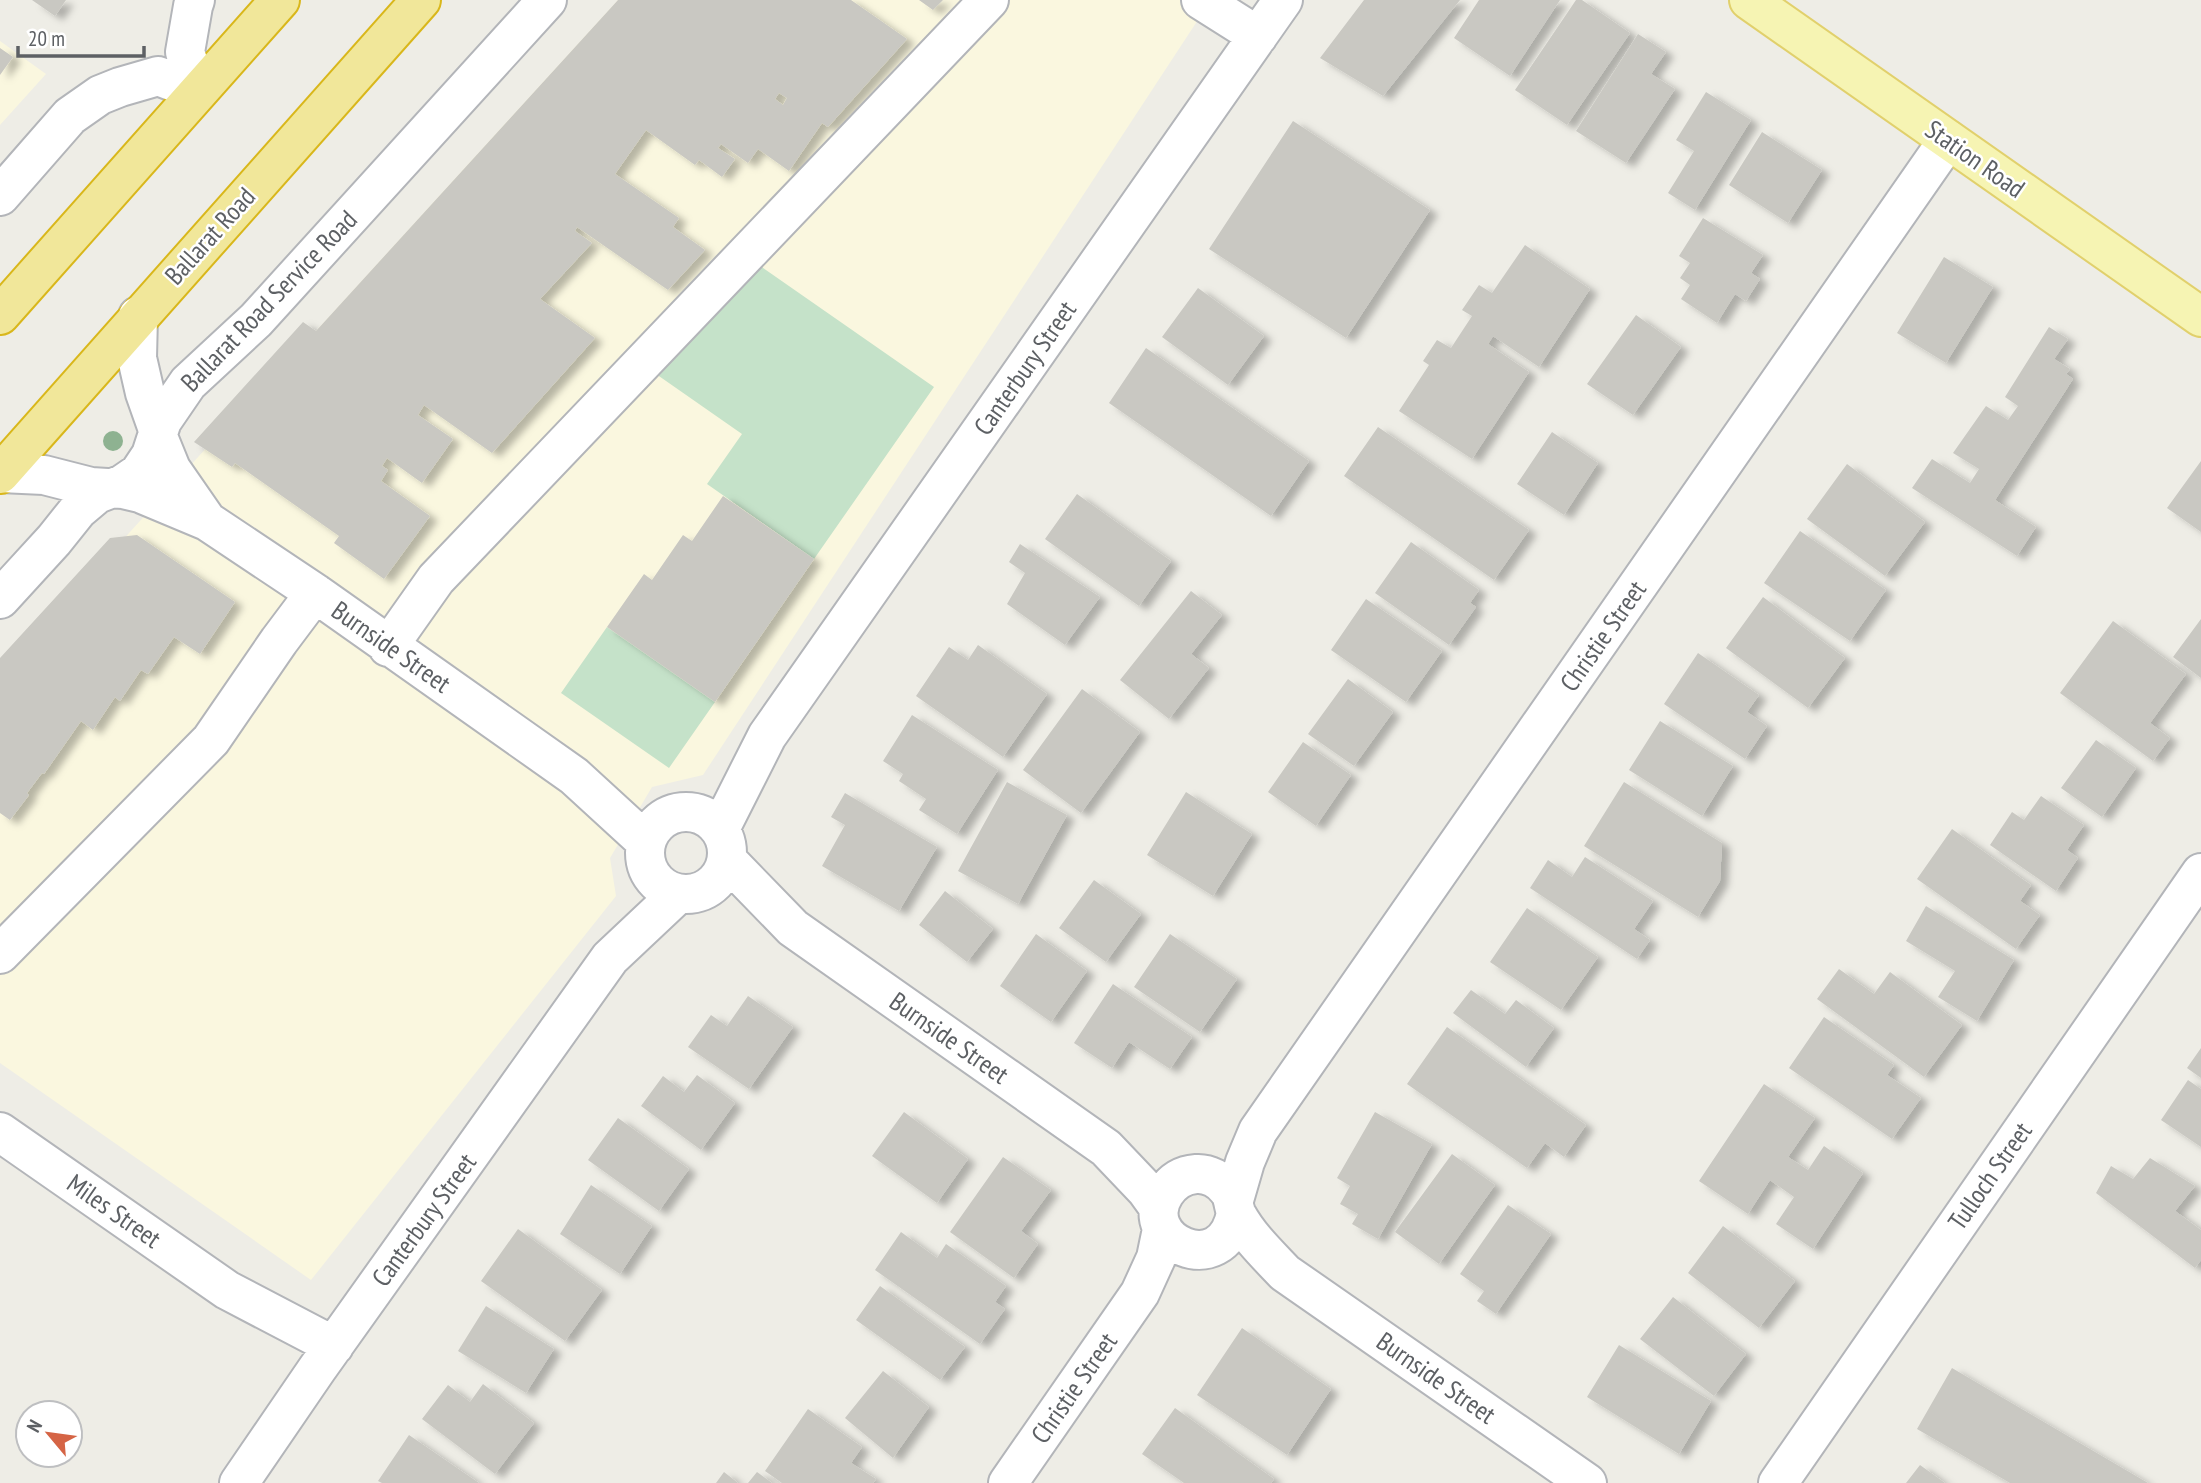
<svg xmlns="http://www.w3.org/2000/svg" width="2201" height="1483" font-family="'PT Sans Narrow',sans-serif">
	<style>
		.commercial { fill: #faf7df }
		.green { fill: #c5e2c9 }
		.building { fill: #c9c8c2; fill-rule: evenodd; filter: url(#shadow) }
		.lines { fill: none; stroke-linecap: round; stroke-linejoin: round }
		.minor-casing { stroke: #b3b5b9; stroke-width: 42 }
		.major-casing { stroke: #e1d06c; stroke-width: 42 }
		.highway-casing { stroke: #d9b71b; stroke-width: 42 }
		.minor { stroke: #fff; stroke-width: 38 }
		.major { stroke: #f6f4b3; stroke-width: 38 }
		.highway { stroke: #f1e79a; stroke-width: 38 }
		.tree { fill: #8eb291 }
		.labels { text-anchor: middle; stroke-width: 5; stroke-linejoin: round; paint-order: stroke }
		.street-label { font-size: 26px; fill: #5d6064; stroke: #fff }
	</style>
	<defs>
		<filter id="shadow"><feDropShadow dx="8" dy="4.5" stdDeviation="3.5" flood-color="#0004"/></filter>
	</defs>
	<rect width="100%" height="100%" fill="#eeede6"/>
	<path class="commercial" d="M 618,0 L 1211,0 L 703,775 L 652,787 L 610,858 L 616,896 L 311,1280 L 0,1063 L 0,675 L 209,445 L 316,331 Z
		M 0,41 L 46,74 L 0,125 Z"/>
	<path class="green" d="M 756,263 L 934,387 L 814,559 L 707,484 L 742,434 L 656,374 Z
		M 607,627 L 715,702 L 669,768 L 561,693 Z"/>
	<path class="building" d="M 32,0 L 66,0 L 55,16 Z
		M 618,0 L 851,0 L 907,39 L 828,127 L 822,123 L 789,171 L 758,149 L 748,163 L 721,144 L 718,148 L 735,159 L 722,177 L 699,160 L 695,165 L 646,130 L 615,174 L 679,218 L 673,227 L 705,250 L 668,290 L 577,227 L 575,231 L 592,243 L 540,299 L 595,338 L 492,453 L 424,405 L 418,415 L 453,439 L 422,483 L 387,458 L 382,466 L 388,470 L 381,481 L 430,516 L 384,579 L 334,543 L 339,536 L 235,463 L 232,467 L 194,442 L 303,322 L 316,331 ZM 779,93 L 787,98 L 783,105 L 775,99 Z
		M 919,0 L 943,0 L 933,10 Z
		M 1364,0 L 1460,0 L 1383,96 L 1320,58 Z
		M 1479,0 L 1560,0 L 1510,76 L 1454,38 Z
		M 1576,0 L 1582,0 L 1630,33 L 1567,125 L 1515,90 Z
		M 1638,34 L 1666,52 L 1651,74 L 1675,89 L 1626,163 L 1576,131 Z
		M 0,48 L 13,57 L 0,75 Z
		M 1706,92 L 1751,120 L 1695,210 L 1668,193 L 1694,151 L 1676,140 Z
		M 1293,121 L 1430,210 L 1346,338 L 1209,249 Z
		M 1762,132 L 1822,170 L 1788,223 L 1729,185 Z
		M 1703,218 L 1763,255 L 1751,273 L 1760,279 L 1746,301 L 1735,294 L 1717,323 L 1681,299 L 1690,285 L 1680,278 L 1690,263 L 1679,256 Z
		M 1525,245 L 1590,289 L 1539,367 L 1493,336 L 1488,344 L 1529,372 L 1472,459 L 1399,411 L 1429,365 L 1423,361 L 1437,340 L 1451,348 L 1472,316 L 1462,310 L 1479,285 L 1492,293 Z
		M 1944,257 L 1993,287 L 1946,363 L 1897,333 Z
		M 1198,288 L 1264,336 L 1228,385 L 1162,337 Z
		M 1636,315 L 1681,347 L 1633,415 L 1587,384 Z
		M 2049,327 L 2068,339 L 2054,359 L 2070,369 L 2066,374 L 2073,379 L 1995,500 L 2036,527 L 2017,556 L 1912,488 L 1932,459 L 1970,483 L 1979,469 L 1953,453 L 1986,406 L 2008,420 L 2018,406 L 2005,397 Z
		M 1146,348 L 1309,461 L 1271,516 L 1109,403 Z
		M 1378,427 L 1529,530 L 1494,580 L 1344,476 Z
		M 1552,432 L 1598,463 L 1564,515 L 1517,484 Z
		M 2201,461 L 2201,532 L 2167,508 Z
		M 1847,464 L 1925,522 L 1885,576 L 1807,519 Z
		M 1077,494 L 1171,561 L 1139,606 L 1045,539 Z
		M 723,496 L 814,559 L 715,702 L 607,627 L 644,574 L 652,580 L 683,535 L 692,541 Z
		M 1800,531 L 1886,590 L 1850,641 L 1764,583 Z
		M 137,535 L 235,602 L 200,654 L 174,637 L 148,674 L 141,670 L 120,701 L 115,697 L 93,730 L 81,721 L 44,774 L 42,773 L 27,793 L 29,795 L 10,820 L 0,813 L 0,658 L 110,538 Z
		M 1411,542 L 1479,590 L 1470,603 L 1476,607 L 1449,645 L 1375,593 Z
		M 1020,544 L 1100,597 L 1065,645 L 1007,604 L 1025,573 L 1009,562 Z
		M 1191,591 L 1222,615 L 1191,654 L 1209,668 L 1169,719 L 1120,680 Z
		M 1763,597 L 1845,658 L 1808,708 L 1726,648 Z
		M 1366,599 L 1442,651 L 1406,702 L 1331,650 Z
		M 2201,619 L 2201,678 L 2173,657 Z
		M 2113,621 L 2186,674 L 2150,723 L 2170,738 L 2153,761 L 2060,693 Z
		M 978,645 L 1047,694 L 1003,757 L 916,696 L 949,647 L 968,660 Z
		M 1698,653 L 1759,695 L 1747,712 L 1767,726 L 1745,759 L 1664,704 Z
		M 1348,679 L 1393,712 L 1354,766 L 1308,734 Z
		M 1082,689 L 1140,732 L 1081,813 L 1023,770 Z
		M 912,715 L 998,770 L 957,834 L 919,810 L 926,799 L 899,781 L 903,774 L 883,761 Z
		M 1660,721 L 1733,766 L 1702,816 L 1629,770 Z
		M 2096,740 L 2136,768 L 2102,817 L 2061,788 Z
		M 1303,742 L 1351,775 L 1316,826 L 1268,792 Z
		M 1007,782 L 1067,815 L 1018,904 L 958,871 Z
		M 1624,782 L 1722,843 L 1720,881 L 1698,917 L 1584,846 Z
		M 1186,792 L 1252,834 L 1213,896 L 1147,855 Z
		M 845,793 L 937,847 L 899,911 L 822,866 L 845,825 L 831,817 Z
		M 2041,796 L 2084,825 L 2067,850 L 2078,858 L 2056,891 L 1990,845 L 2012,812 L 2024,820 Z
		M 1952,829 L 2031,885 L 2020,901 L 2040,915 L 2016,949 L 1917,879 Z
		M 1585,857 L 1653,901 L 1634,929 L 1650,940 L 1637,959 L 1530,888 L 1548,860 L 1572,877 Z
		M 1094,880 L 1141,914 L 1106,962 L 1059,928 Z
		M 945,891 L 993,929 L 967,962 L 919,925 Z
		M 1926,906 L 2014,960 L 1977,1021 L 1938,997 L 1955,971 L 1906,941 Z
		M 1527,908 L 1598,957 L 1561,1010 L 1490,962 Z
		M 1036,934 L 1087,971 L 1051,1022 L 1000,986 Z
		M 1170,934 L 1237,979 L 1200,1032 L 1134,987 Z
		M 1839,969 L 1874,994 L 1890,972 L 1962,1025 L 1924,1077 L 1817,999 Z
		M 1113,984 L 1192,1037 L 1170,1069 L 1129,1042 L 1112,1068 L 1074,1043 Z
		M 1471,990 L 1505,1014 L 1516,1000 L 1554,1028 L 1526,1067 L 1453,1013 Z
		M 748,996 L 793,1027 L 749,1089 L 688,1047 L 711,1015 L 727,1026 Z
		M 1824,1017 L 1894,1065 L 1887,1075 L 1921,1098 L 1892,1139 L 1789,1068 Z
		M 1447,1027 L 1586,1125 L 1564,1157 L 1545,1143 L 1527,1168 L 1407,1084 Z
		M 2201,1048 L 2201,1078 L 2187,1068 Z
		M 697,1075 L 735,1103 L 701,1150 L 641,1106 L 663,1076 L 684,1092 Z
		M 2188,1080 L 2201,1089 L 2201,1147 L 2161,1120 Z
		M 1764,1084 L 1815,1118 L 1788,1157 L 1808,1170 L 1824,1146 L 1863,1173 L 1813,1249 L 1776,1224 L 1794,1197 L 1770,1180 L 1748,1214 L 1699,1181 Z
		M 904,1112 L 968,1159 L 937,1203 L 872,1156 Z
		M 1375,1112 L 1432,1144 L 1378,1239 L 1352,1224 L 1358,1214 L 1340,1204 L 1350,1186 L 1337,1178 Z
		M 618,1118 L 689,1169 L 659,1211 L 588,1160 Z
		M 1452,1154 L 1495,1185 L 1439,1264 L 1395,1232 Z
		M 1003,1157 L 1051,1190 L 1021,1231 L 1038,1244 L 1014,1278 L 950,1232 Z
		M 2150,1158 L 2195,1186 L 2175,1211 L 2201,1230 L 2201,1260 L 2195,1268 L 2096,1193 L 2111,1166 L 2133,1179 Z
		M 591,1185 L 652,1226 L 620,1274 L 560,1234 Z
		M 1508,1205 L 1551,1234 L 1496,1314 L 1477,1301 L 1484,1291 L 1460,1274 Z
		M 1723,1226 L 1795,1281 L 1759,1328 L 1688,1273 Z
		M 518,1229 L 602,1290 L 565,1341 L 481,1281 Z
		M 901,1232 L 937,1258 L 946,1244 L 1006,1286 L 995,1302 L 1005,1309 L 980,1344 L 875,1270 Z
		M 880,1286 L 965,1347 L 940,1380 L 856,1320 Z
		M 1673,1297 L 1746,1354 L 1714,1396 L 1640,1339 Z
		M 486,1306 L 554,1349 L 526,1393 L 458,1351 Z
		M 1242,1328 L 1331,1389 L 1287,1455 L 1197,1395 Z
		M 1619,1345 L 1711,1401 L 1679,1454 L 1587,1397 Z
		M 1952,1368 L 2148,1483 L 2010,1483 L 1917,1429 Z
		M 883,1371 L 929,1407 L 893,1458 L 845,1418 Z
		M 483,1384 L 534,1423 L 495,1474 L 422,1419 L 448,1385 L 470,1402 Z
		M 1175,1408 L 1274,1479 L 1271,1483 L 1184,1483 L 1142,1454 Z
		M 808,1409 L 862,1447 L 851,1463 L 876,1479 L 873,1483 L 782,1483 L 765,1471 Z
		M 409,1435 L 479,1483 L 382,1483 L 378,1481 Z
		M 1920,1465 L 1945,1483 L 1906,1483 Z
		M 724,1472 L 738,1483 L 716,1483 Z
		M 757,1472 L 772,1483 L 748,1483 Z"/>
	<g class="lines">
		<g class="minor-casing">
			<path id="minor" d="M 195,0 L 193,6 L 185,52 L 198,91
				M 1201,0 L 1258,36
				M 0,196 L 70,116 L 100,95 L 120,87 L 158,76 L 198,91
				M 138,316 L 137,358 L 145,393 L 157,427 L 158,437 L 171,469 L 207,521
				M 1,473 L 44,475 L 91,487 L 123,489 L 140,493 L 207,521 L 315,593 L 574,776 L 646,842
				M 0,599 L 54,540 L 78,510 L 97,494 L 123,484 L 139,473 L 151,455 L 162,421 L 188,383 L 256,320 L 547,0
				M 388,647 L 436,579 L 989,0
				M645 853a41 41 0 1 1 82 0a41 41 0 1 1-82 0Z
				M 720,829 L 767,736 L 1283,0
				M 727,860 L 793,928 L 1106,1148 L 1146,1190 L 1159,1208
				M 0,954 L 211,740 L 279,641 L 315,593
				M 0,1132 L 227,1290 L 334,1346
				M 1234,1200 L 1245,1162 L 1258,1131 L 1948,140
				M 1236,1213 C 1223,1283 1134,1240 1165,1193 C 1172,1182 1182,1175 1196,1174 C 1208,1173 1221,1180 1228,1190 C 1234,1197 1233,1207 1237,1215 C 1249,1237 1268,1255 1285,1273 L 1587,1483
				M 239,1483 L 317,1369 L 610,958 L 678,894
				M 1008,1483 L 1140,1293 L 1156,1258 L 1162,1229
				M 1778,1483 L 2201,873"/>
		</g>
		<g class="major-casing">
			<path id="major" d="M 1749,0 L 2201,317"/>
		</g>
		<g class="highway-casing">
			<path id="highway" d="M 0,315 L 280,0
				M 0,474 L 421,0"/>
		</g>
		<use href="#minor" class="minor"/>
		<use href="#major" class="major"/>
		<use href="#highway" class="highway"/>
	</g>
	<circle class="tree" cx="113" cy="441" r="10"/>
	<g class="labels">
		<g class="street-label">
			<text transform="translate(1975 159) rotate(35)" y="9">Station Road</text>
			<text transform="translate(210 236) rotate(-48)" y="9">Ballarat Road</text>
			<text transform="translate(269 301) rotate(-46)" y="9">Ballarat Road Service Road</text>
			<text transform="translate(1025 368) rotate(-55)" y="9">Canterbury Street</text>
			<text transform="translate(1603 636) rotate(-55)" y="9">Christie Street</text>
			<text transform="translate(391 647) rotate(35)" y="9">Burnside Street</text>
			<text transform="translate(949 1038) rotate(35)" y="9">Burnside Street</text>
			<text transform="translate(1990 1176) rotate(-55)" y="9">Tulloch Street</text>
			<text transform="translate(114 1211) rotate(35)" y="9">Miles Street</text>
			<text transform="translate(424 1220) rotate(-54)" y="9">Canterbury Street</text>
			<text transform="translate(1436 1378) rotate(35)" y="9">Burnside Street</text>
			<text transform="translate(1074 1388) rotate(-55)" y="9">Christie Street</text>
		</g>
	</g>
	<g transform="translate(49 1434) rotate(299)"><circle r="33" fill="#ffffff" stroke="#bebfc1" stroke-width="2"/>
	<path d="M0-5L12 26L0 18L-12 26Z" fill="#d56445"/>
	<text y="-10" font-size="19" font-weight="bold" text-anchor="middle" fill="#5d6064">N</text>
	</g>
	<path d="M18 46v10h126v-10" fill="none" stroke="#5d6064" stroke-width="3.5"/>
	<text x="28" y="46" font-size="21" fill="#5d6064" stroke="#ffffff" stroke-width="5" paint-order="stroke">20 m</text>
</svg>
